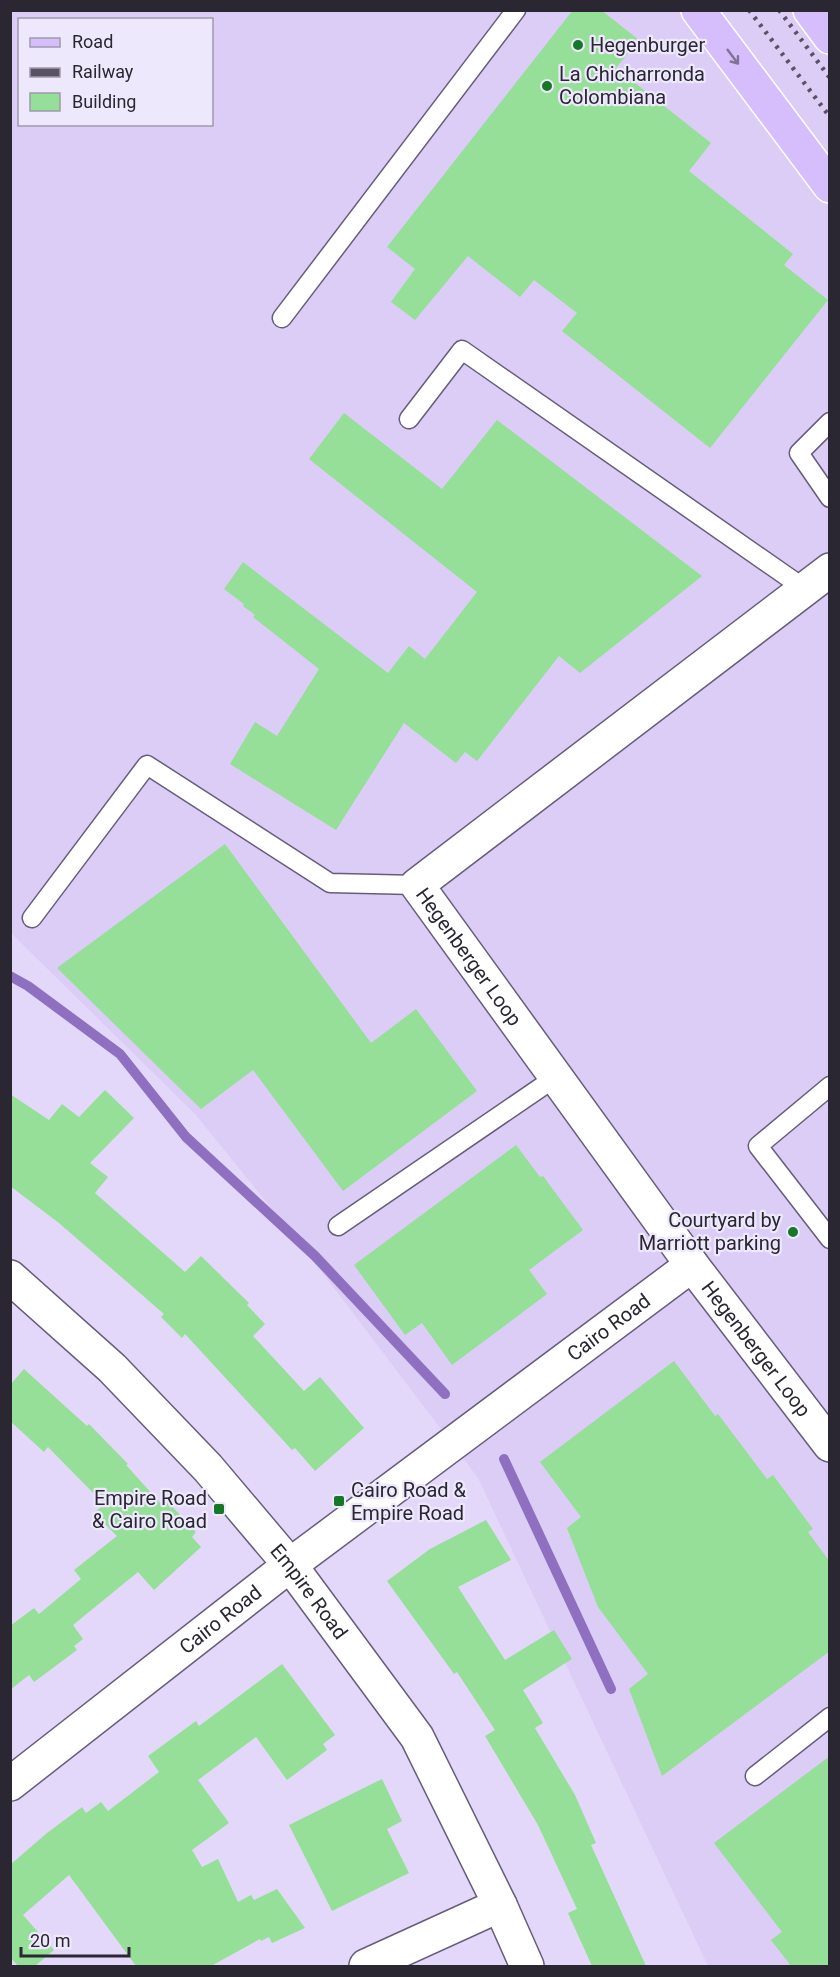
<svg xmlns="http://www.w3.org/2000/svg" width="840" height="1977" font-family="Roboto,sans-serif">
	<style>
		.built { fill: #dbcdf5; fill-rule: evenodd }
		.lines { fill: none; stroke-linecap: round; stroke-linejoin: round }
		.stream { stroke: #8f70c0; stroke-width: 10 }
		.building { fill: #95df98 }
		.service-casing { stroke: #675d7a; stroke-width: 21 }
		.minor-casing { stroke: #675d7a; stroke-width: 36 }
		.primary-casing { stroke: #fff; stroke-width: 36 }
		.service { stroke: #fff; stroke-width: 18 }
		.minor { stroke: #fff; stroke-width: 33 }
		.primary { stroke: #d6bdfb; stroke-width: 33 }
		.rail { stroke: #585264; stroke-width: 4.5; stroke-dasharray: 3 6; stroke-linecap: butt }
		.oneway { stroke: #807296 }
		.poi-dot { fill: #167728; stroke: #eee8fc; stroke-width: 2 }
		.labels { text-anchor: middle; stroke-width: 4.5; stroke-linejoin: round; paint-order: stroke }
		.poi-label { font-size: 20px; fill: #2a2632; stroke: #eee8fc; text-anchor: start }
		.street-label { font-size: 20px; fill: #2a2632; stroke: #eee8fc }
	</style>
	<rect width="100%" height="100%" fill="#e3d8f9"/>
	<path class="built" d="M 11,11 L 829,11 L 829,1966 L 708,1966 L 478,1478 L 309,1255 L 196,1115 L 11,933 ZM 20,20 L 212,20 L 212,124 L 20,124 Z"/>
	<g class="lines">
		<path class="stream" d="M 10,976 L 28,986 L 120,1054 L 186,1137 L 315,1256 L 445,1394
			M 504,1459 L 611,1689"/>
	</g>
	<path class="building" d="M 573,10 L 601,10 L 639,40 L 616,68 L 711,143 L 689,171 L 793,254 L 784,265 L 828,300 L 710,448 L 562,331 L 577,313 L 534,280 L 520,297 L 468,256 L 415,320 L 391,302 L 415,269 L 387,247 Z
		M 344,413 L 442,489 L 497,420 L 702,576 L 580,673 L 559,656 L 477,761 L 465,752 L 456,763 L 404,723 L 336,830 L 230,764 L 255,722 L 277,736 L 319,669 L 253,617 L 255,615 L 243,606 L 244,604 L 224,589 L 243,562 L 388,673 L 409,646 L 425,659 L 477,592 L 309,459 Z
		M 225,844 L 371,1043 L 416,1009 L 477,1091 L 343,1191 L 253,1070 L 201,1109 L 57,968 Z
		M 105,1090 L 134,1118 L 90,1163 L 108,1177 L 95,1193 L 185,1272 L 201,1256 L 249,1303 L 247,1305 L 265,1324 L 253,1336 L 304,1391 L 320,1377 L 364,1428 L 315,1471 L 295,1448 L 292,1450 L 185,1334 L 182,1338 L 161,1317 L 164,1314 L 59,1223 L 10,1186 L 10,1094 L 49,1120 L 62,1104 L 79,1117 Z
		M 516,1145 L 540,1177 L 543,1176 L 583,1230 L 529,1270 L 547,1294 L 452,1365 L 422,1323 L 405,1335 L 354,1265 Z
		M 674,1361 L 715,1416 L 718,1414 L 767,1479 L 773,1475 L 813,1529 L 808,1532 L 830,1562 L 830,1651 L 662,1776 L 629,1689 L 648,1674 L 598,1607 L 567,1528 L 581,1517 L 540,1462 Z
		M 24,1369 L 87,1426 L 89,1424 L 128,1464 L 126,1465 L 163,1506 L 168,1502 L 196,1532 L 192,1537 L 201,1547 L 154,1590 L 138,1572 L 73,1625 L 83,1639 L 74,1646 L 77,1650 L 34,1682 L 29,1675 L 10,1690 L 10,1626 L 34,1608 L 39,1614 L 81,1579 L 74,1570 L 117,1536 L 94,1513 L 104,1504 L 48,1447 L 44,1452 L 10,1421 L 10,1385 Z
		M 486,1520 L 511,1560 L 458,1587 L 505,1660 L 554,1630 L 572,1659 L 523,1690 L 543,1723 L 535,1728 L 575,1795 L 596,1843 L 591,1845 L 646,1966 L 592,1966 L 568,1913 L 577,1909 L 538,1825 L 485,1736 L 495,1730 L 457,1672 L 454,1674 L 387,1581 L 430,1549 Z
		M 282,1664 L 335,1735 L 323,1744 L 327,1750 L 287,1780 L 256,1737 L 198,1780 L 229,1823 L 192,1850 L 202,1867 L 218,1859 L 238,1902 L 251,1895 L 254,1900 L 277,1889 L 305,1928 L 272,1943 L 269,1937 L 261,1941 L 260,1939 L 211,1966 L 136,1966 L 69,1875 L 23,1915 L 54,1950 L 35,1966 L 18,1966 L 10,1957 L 10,1865 L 47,1833 L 82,1807 L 86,1813 L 101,1802 L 108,1811 L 159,1772 L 148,1756 L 196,1721 L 199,1726 Z
		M 830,1756 L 830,1966 L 791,1966 L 771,1940 L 782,1932 L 714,1843 Z
		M 382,1779 L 402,1821 L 387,1829 L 409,1873 L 332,1911 L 289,1825 Z"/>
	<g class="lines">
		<g class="service-casing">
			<path id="service" d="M 282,318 L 516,10
				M 409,419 L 462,350 L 805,589
				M 830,422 L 799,453 L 830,498
				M 32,918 L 147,765 L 330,883 L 417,885
				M 830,1086 L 758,1146 L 830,1239
				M 338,1226 L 556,1077
				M 755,1776 L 830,1717"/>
		</g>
		<g class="minor-casing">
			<g id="minor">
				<path id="s1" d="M 830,570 L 417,885 L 692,1265 L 830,1445"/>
				<path id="s2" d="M 10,1277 L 112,1368 L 208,1468 L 290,1565 L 417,1737 L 500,1905 L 527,1966"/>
				<path id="s3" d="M 10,1784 L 290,1565 L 692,1265"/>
				<path d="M 366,1966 L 500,1905"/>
			</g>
		</g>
		<g class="primary-casing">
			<path id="primary" d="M 698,10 L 830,186
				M 810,10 L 830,37"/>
		</g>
		<use href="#service" class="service"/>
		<use href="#minor" class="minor"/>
		<use href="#primary" class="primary"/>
		<path class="rail" d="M 749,10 L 830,117
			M 779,10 L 830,78"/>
	</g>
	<defs><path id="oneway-shaft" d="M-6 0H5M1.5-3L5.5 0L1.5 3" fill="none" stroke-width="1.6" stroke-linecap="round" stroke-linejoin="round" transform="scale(1.5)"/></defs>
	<use class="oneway" href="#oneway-shaft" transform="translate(733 57) rotate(53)"/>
	<g class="poi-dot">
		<circle cx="578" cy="45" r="6"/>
		<circle cx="547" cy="86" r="6"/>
		<circle cx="793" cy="1232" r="6"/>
		<rect x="333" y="1495" width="12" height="12" rx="3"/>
		<rect x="213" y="1503" width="12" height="12" rx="3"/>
	</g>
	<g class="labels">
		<g class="poi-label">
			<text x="590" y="52">Hegenburger</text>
			<text x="559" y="81">La Chicharronda<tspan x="559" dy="23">Colombiana</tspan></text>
			<text x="781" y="1227" text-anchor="end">Courtyard by<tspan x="781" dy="23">Marriott parking</tspan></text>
			<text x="351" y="1497">Cairo Road &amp;<tspan x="351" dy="23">Empire Road</tspan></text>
			<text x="207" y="1505" text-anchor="end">Empire Road<tspan x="207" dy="23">&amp; Cairo Road</tspan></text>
		</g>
		<g class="street-label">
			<text dy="7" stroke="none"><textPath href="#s1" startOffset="608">Hegenberger Loop</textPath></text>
			<text dy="7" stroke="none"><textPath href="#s3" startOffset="753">Cairo Road</textPath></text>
			<text dy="7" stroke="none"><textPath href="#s1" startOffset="1094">Hegenberger Loop</textPath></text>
			<text dy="7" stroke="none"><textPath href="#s2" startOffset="435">Empire Road</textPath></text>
			<text dy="7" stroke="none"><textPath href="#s3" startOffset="267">Cairo Road</textPath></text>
		</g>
	</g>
	<rect width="840" height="1977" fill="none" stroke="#2a2632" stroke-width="24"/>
	<rect x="18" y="18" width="195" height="108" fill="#eee8fc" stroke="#a09aab" stroke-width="1.5"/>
	<rect x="30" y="38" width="30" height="9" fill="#d6bdfb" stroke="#a09aab" stroke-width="1.5"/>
	<text x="72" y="48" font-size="18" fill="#2a2632">Road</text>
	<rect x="30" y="68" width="30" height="9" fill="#585264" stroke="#a09aab" stroke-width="1.5"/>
	<text x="72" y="78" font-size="18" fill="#2a2632">Railway</text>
	<rect x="30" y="93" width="30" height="18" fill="#95df98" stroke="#a09aab" stroke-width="1.5"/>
	<text x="72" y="108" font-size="18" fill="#2a2632">Building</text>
	<path d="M21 1947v9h108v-9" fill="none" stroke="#2a2632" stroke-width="3"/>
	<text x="30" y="1947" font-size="18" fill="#2a2632" stroke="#eee8fc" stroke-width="4.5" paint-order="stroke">20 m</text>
</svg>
